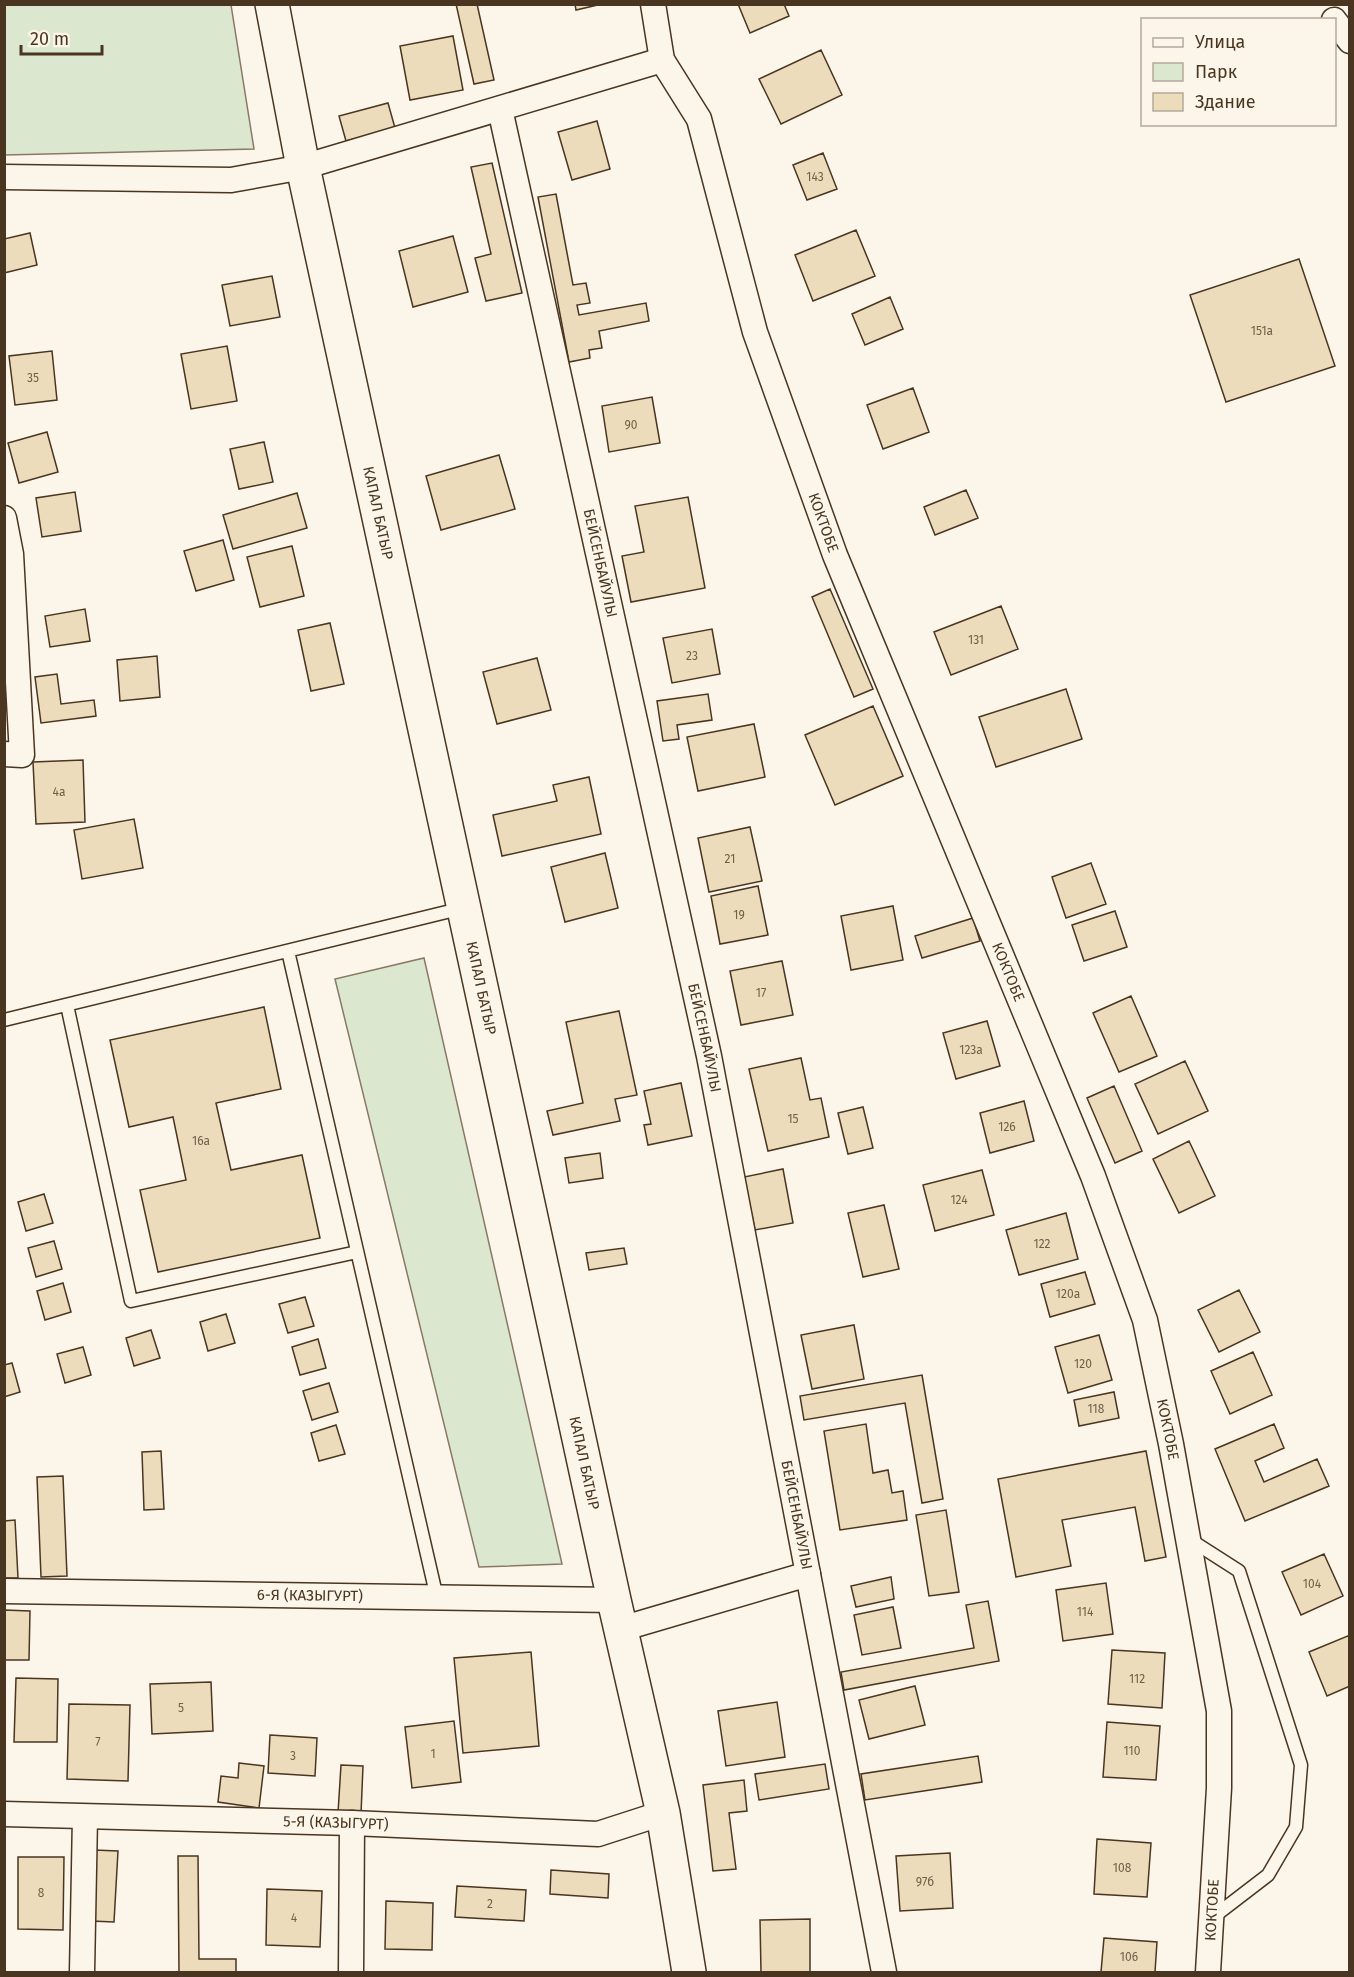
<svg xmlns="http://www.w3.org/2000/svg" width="1354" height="1977" font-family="'Fira Sans',sans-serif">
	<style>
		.green { fill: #dce7d0; stroke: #887966; stroke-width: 1.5 }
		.building { fill: #ecdcbc; stroke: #4a3520; stroke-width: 1.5 }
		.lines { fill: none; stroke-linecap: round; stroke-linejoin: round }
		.lane-casing { stroke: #4a3520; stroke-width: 15 }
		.street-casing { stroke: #4a3520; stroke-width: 27 }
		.secondary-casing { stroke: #4a3520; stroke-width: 36 }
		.lane { stroke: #fbf6e9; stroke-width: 12 }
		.street { stroke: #fbf6e9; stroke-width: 24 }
		.secondary { stroke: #fbf6e9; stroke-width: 33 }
		.labels { text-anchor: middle; stroke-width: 4.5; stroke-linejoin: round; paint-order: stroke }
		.number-label { font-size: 12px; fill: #725f47 }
		.street-label { font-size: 15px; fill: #4a3520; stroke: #fbf6e9 }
	</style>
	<rect width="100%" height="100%" fill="#fbf6e9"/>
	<path class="green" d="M 4,5 L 231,5 L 254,149 L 5,155 Z
		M 424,958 L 562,1564 L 479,1567 L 335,979 Z"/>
	<path class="building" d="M 456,4 L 477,4 L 494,80 L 474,84 Z
		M 575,4 L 602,4 L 576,10 Z
		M 738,4 L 784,4 L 789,16 L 750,33 Z
		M 453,36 L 463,90 L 410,100 L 400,46 Z
		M 821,50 L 842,95 L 781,124 L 759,79 Z
		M 388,103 L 395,128 L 346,141 L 339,116 Z
		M 597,121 L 610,169 L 572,180 L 558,132 Z
		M 823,153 L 837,189 L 807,200 L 793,165 Z
		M 492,163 L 522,293 L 486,301 L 475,258 L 491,254 L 471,167 Z
		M 556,194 L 573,285 L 586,283 L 590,303 L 577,305 L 579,315 L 646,303 L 649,321 L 599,331 L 602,348 L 589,350 L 590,358 L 569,362 L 538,197 Z
		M 856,230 L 875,276 L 813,301 L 795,255 Z
		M 30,233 L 37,265 L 4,273 L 4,239 Z
		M 453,236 L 468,292 L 413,307 L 399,251 Z
		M 1299,259 L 1335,366 L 1226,402 L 1190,295 Z
		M 272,276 L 280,317 L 230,326 L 222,285 Z
		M 890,297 L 903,329 L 865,345 L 852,314 Z
		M 227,346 L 237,401 L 191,409 L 181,354 Z
		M 52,351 L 57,400 L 15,405 L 9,356 Z
		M 913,388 L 929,432 L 883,449 L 867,405 Z
		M 652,397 L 660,443 L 609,452 L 602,406 Z
		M 47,432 L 58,472 L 19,483 L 8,443 Z
		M 264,442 L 273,482 L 239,489 L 230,449 Z
		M 499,455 L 515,509 L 441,530 L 426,476 Z
		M 966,490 L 978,518 L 935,535 L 924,507 Z
		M 75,492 L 81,531 L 42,537 L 36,498 Z
		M 297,493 L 307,528 L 233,549 L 223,515 Z
		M 688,497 L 705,588 L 631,602 L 622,556 L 644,552 L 635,506 Z
		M 223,540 L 234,580 L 196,591 L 184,551 Z
		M 292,546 L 304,596 L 260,607 L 247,557 Z
		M 830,589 L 873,689 L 854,697 L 812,597 Z
		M 1001,606 L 1018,649 L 951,675 L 934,632 Z
		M 85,609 L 90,641 L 50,647 L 45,616 Z
		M 330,623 L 344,684 L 311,691 L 298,630 Z
		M 712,629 L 720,674 L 672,683 L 663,638 Z
		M 157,656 L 160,697 L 120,701 L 117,660 Z
		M 537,658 L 551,710 L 497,724 L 483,672 Z
		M 57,674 L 61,704 L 94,700 L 96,716 L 41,723 L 35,677 Z
		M 1066,689 L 1082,739 L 996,767 L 979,717 Z
		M 708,694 L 712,720 L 677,725 L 679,739 L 663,741 L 657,701 Z
		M 873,706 L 903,776 L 835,805 L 805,735 Z
		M 754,724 L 765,777 L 698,791 L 687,737 Z
		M 83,760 L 85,822 L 36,824 L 33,762 Z
		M 589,777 L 601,834 L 502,856 L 493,815 L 557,801 L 553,785 Z
		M 134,819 L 143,868 L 82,879 L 74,830 Z
		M 750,827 L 762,881 L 709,892 L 698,838 Z
		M 605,853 L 618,908 L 565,922 L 551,867 Z
		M 1091,863 L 1106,904 L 1066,918 L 1052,877 Z
		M 758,886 L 768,935 L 720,944 L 711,896 Z
		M 893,906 L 903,960 L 851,970 L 841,916 Z
		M 1115,911 L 1127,947 L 1084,961 L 1072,925 Z
		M 973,918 L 980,941 L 922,958 L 915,936 Z
		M 782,961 L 793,1015 L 741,1025 L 730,971 Z
		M 1131,996 L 1157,1056 L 1119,1072 L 1093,1013 Z
		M 264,1007 L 281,1089 L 216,1103 L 231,1170 L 302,1155 L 320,1238 L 158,1272 L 140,1190 L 186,1180 L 173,1117 L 129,1127 L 110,1040 Z
		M 619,1011 L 637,1095 L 615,1099 L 620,1121 L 553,1135 L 547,1111 L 583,1103 L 566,1022 Z
		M 987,1021 L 1000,1066 L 956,1079 L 943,1033 Z
		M 801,1058 L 810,1100 L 821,1098 L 829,1137 L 768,1151 L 749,1069 Z
		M 1185,1061 L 1208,1111 L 1158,1134 L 1135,1084 Z
		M 681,1083 L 692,1136 L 648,1145 L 644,1125 L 651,1124 L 644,1091 Z
		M 1114,1086 L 1142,1151 L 1115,1163 L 1087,1098 Z
		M 1024,1101 L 1034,1141 L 990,1153 L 980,1113 Z
		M 863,1107 L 873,1148 L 848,1154 L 838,1113 Z
		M 1189,1141 L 1215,1196 L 1179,1213 L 1153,1159 Z
		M 600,1153 L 603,1178 L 569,1183 L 565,1158 Z
		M 783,1169 L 793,1223 L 755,1230 L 744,1177 Z
		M 982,1170 L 994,1215 L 935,1231 L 923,1185 Z
		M 44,1194 L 53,1223 L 26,1231 L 18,1202 Z
		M 884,1205 L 899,1269 L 863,1277 L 848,1213 Z
		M 1066,1213 L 1078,1259 L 1019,1275 L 1006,1230 Z
		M 54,1241 L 62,1269 L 36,1277 L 28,1248 Z
		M 624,1248 L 627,1264 L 589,1270 L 586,1253 Z
		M 1085,1272 L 1095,1304 L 1050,1317 L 1041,1284 Z
		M 63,1283 L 71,1312 L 45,1320 L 37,1291 Z
		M 1239,1290 L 1260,1332 L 1219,1352 L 1198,1310 Z
		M 305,1297 L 314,1326 L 288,1333 L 279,1304 Z
		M 226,1314 L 235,1343 L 208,1351 L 200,1322 Z
		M 854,1325 L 864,1379 L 812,1389 L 801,1335 Z
		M 151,1330 L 160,1358 L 134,1366 L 126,1338 Z
		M 1099,1335 L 1112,1380 L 1068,1393 L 1055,1347 Z
		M 318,1339 L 326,1368 L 300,1375 L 292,1347 Z
		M 83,1347 L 91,1375 L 65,1383 L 57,1354 Z
		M 1253,1352 L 1272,1395 L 1230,1414 L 1211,1371 Z
		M 12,1363 L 20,1392 L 4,1397 L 4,1365 Z
		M 922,1375 L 943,1499 L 922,1503 L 905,1403 L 804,1420 L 800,1396 Z
		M 329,1383 L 338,1412 L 312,1420 L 303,1391 Z
		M 1114,1392 L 1119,1418 L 1079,1426 L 1074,1400 Z
		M 866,1424 L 873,1473 L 888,1470 L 892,1493 L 903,1491 L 907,1520 L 840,1530 L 824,1431 Z
		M 1274,1424 L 1284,1448 L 1255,1461 L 1264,1482 L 1317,1459 L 1329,1486 L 1245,1521 L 1215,1449 Z
		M 336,1425 L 345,1454 L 319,1461 L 311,1433 Z
		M 161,1451 L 164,1509 L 144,1510 L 142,1452 Z
		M 1146,1451 L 1166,1557 L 1145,1561 L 1135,1507 L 1062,1520 L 1071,1566 L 1016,1577 L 998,1479 Z
		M 63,1476 L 67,1576 L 41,1577 L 37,1477 Z
		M 946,1510 L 959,1592 L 929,1596 L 916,1515 Z
		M 15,1520 L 18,1578 L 4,1578 L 4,1521 Z
		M 1324,1554 L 1343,1596 L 1301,1615 L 1282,1572 Z
		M 891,1577 L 894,1599 L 856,1607 L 851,1586 Z
		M 1106,1583 L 1113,1634 L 1063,1641 L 1056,1590 Z
		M 988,1601 L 999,1661 L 844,1690 L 841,1672 L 974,1648 L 966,1605 Z
		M 893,1607 L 901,1648 L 862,1655 L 854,1615 Z
		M 4,1610 L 30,1611 L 29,1660 L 4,1660 Z
		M 1350,1635 L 1350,1686 L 1327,1696 L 1309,1652 Z
		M 1112,1650 L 1165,1653 L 1162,1708 L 1108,1704 Z
		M 531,1652 L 539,1746 L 463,1753 L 454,1658 Z
		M 16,1678 L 58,1679 L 57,1742 L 14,1742 Z
		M 211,1682 L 213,1731 L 152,1734 L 150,1684 Z
		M 915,1686 L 925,1725 L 869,1739 L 859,1700 Z
		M 777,1702 L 785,1757 L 726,1766 L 718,1711 Z
		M 69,1704 L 130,1705 L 128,1781 L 67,1779 Z
		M 454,1721 L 461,1782 L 412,1788 L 405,1727 Z
		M 1107,1722 L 1160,1726 L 1156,1780 L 1103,1777 Z
		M 270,1735 L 317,1738 L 315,1776 L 268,1773 Z
		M 978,1756 L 982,1782 L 865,1800 L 861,1774 Z
		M 239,1763 L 264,1766 L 259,1808 L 218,1802 L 221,1776 L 238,1778 Z
		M 825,1764 L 829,1789 L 759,1800 L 755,1774 Z
		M 341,1765 L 363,1766 L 361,1814 L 338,1813 Z
		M 744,1780 L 747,1811 L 729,1813 L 736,1869 L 713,1871 L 703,1785 Z
		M 1097,1839 L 1151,1843 L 1147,1897 L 1094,1894 Z
		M 94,1850 L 118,1851 L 114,1922 L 91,1921 Z
		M 950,1853 L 953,1908 L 900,1911 L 896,1856 Z
		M 178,1856 L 198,1856 L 199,1959 L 236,1959 L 236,1972 L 179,1972 Z
		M 18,1857 L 64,1857 L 63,1930 L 18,1929 Z
		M 551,1870 L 609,1874 L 608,1898 L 550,1894 Z
		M 457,1886 L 526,1890 L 524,1921 L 455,1917 Z
		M 267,1889 L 322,1891 L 320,1947 L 266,1945 Z
		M 386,1901 L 433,1903 L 432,1950 L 385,1949 Z
		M 810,1919 L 810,1972 L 761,1972 L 760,1920 Z
		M 1104,1938 L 1157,1942 L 1155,1972 L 1101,1972 Z"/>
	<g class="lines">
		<g class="lane-casing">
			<path id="lane" d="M 288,951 L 437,1598
				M 67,1005 L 131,1301 L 357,1252
				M 4,1020 L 463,908
				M 1189,1539 L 1239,1571 L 1301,1765 L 1296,1827 L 1268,1875 L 1212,1918"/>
		</g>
		<g class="street-casing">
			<g id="street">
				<path id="s1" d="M 653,4 L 662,60 L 699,119 L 755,332 L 835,555 L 1093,1176 L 1145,1320 L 1171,1444 L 1219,1711 L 1219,1788 L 1208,1972"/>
				<path d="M 1334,20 L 1350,41"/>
				<path id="s2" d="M 500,109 L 709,1056 L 884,1972"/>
				<path d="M 4,177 L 231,180 L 303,167 L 662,60"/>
				<path d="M 4,518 L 11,554 L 22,755 L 4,754"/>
				<path id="s3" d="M 4,1591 L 614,1600"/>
				<path d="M 621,1629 L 808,1574"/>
				<path id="s4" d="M 4,1814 L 352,1823 L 598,1834 L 663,1813"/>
				<path d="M 82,1972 L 85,1817"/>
				<path d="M 351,1972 L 352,1823"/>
			</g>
		</g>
		<g class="secondary-casing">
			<g id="secondary">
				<path id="s5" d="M 272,4 L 303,167 L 614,1600 L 663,1813 L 689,1972"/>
			</g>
		</g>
		<use href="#lane" class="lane"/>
		<use href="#street" class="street"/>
		<use href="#secondary" class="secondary"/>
	</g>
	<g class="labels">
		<g class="number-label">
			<text x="815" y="181">143</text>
			<text x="1262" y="335">151а</text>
			<text x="33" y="382">35</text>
			<text x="631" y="429">90</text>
			<text x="976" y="644">131</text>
			<text x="692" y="660">23</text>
			<text x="59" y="796">4а</text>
			<text x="730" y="863">21</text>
			<text x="739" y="919">19</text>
			<text x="761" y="997">17</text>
			<text x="971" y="1054">123а</text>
			<text x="793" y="1123">15</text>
			<text x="1007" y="1131">126</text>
			<text x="201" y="1145">16а</text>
			<text x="959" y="1204">124</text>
			<text x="1042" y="1248">122</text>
			<text x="1068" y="1298">120а</text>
			<text x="1083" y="1368">120</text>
			<text x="1096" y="1413">118</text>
			<text x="1312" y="1588">104</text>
			<text x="1085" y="1616">114</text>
			<text x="1137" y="1683">112</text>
			<text x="181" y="1712">5</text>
			<text x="98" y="1746">7</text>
			<text x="1132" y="1755">110</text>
			<text x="433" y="1758">1</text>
			<text x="293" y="1760">3</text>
			<text x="1122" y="1872">108</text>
			<text x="925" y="1886">97б</text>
			<text x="41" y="1897">8</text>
			<text x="490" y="1908">2</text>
			<text x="294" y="1922">4</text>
			<text x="1129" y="1961">106</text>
		</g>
		<g class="street-label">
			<text dy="5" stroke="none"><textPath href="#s5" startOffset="520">КАПАЛ БАТЫР</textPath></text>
			<text dy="5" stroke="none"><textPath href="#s1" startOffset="549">КОКТОБЕ</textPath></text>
			<text dy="5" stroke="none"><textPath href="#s2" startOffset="465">БЕЙСЕНБАЙУЛЫ</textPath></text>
			<text dy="5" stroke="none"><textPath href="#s1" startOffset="1035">КОКТОБЕ</textPath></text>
			<text dy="5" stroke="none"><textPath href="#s5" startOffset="1006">КАПАЛ БАТЫР</textPath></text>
			<text dy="5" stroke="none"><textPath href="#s2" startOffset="951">БЕЙСЕНБАЙУЛЫ</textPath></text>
			<text dy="5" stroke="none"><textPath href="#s1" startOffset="1521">КОКТОБЕ</textPath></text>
			<text dy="5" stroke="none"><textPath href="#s5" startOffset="1492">КАПАЛ БАТЫР</textPath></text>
			<text dy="5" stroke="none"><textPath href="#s2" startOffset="1437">БЕЙСЕНБАЙУЛЫ</textPath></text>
			<text dy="5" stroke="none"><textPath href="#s3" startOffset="306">6-Я (КАЗЫГУРТ)</textPath></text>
			<text dy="5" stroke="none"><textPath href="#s4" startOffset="332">5-Я (КАЗЫГУРТ)</textPath></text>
			<text transform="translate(1212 1910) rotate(-87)" y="5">КОКТОБЕ</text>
		</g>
	</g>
	<rect width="1354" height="1977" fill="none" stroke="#4a3520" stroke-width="12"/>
	<rect x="1141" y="18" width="195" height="108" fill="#fbf6e9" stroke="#b4a999" stroke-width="1.5"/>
	<rect x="1153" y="38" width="30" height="9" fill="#fbf6e9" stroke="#b4a999" stroke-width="1.5"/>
	<text x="1195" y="48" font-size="18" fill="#4a3520">Улица</text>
	<rect x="1153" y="63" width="30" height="18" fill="#dce7d0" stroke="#b4a999" stroke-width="1.5"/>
	<text x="1195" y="78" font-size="18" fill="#4a3520">Парк</text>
	<rect x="1153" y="93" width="30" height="18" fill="#ecdcbc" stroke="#b4a999" stroke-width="1.5"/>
	<text x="1195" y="108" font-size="18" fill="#4a3520">Здание</text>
	<path d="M21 45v9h81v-9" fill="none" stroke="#4a3520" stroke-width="3"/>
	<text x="30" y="45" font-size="18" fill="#4a3520" stroke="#fbf6e9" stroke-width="4.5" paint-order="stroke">20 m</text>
</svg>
